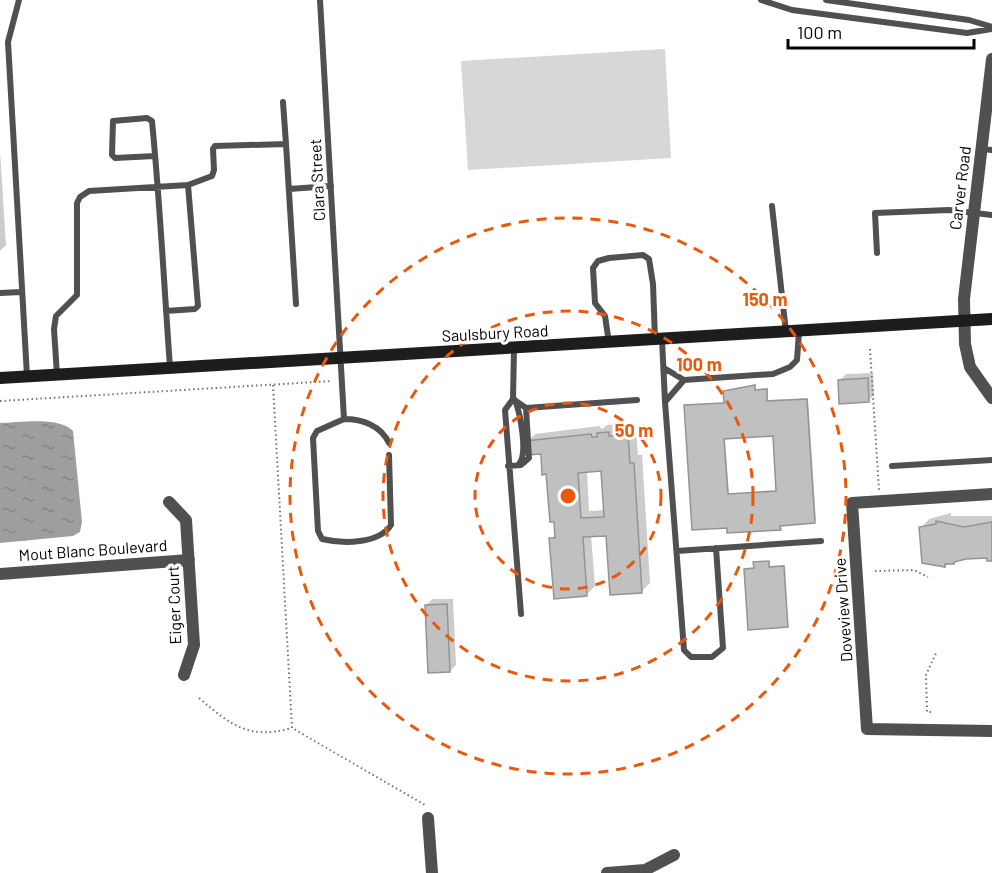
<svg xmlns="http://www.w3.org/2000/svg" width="992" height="873" font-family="Barlow,sans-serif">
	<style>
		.garden { fill: #d7d7d7 }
		.water { fill: url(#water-ripples) }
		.shadow { fill: #0003; fill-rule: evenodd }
		.building { fill: #c0c0c0; stroke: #949494; stroke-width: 1.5; fill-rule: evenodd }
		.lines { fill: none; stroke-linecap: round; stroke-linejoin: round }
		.path { stroke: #727272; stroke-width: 2; stroke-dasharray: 1.5 3; stroke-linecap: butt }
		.service { stroke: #505050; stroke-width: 6 }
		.minor { stroke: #505050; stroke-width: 12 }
		.secondary { stroke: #1d1d1d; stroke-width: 12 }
		.ring { fill: none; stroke: #e8590c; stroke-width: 3; stroke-dasharray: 10 8 }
		.labels { text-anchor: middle; stroke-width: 6; stroke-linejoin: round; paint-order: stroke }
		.street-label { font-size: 16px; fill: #000; stroke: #fff }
		.centre { fill: #e8590c; stroke: #fff; stroke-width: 3 }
		.ring-label { font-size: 18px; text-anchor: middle; font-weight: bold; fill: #e8590c; stroke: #fff; stroke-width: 6; stroke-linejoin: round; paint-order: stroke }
	</style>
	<defs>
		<pattern id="water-ripples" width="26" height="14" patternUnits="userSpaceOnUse" patternTransform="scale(1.5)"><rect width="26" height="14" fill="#9e9e9e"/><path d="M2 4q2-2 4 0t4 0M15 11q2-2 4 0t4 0" fill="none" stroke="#868686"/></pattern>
	</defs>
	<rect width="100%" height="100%" fill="#fff"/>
	<path class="garden" d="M 665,49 L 671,158 L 468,170 L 461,61 Z"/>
	<path class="water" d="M 0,423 C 20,423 58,416 73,431 L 82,522 L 80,532 L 73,536 L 0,543 Z"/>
	<path class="shadow" d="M 0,152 L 6,245 L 0,251 Z
		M 873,373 L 874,395 L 868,401 L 840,380 L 846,374 Z
		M 756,385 L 756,389 L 768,388 L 768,400 L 808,398 L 816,520 L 781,524 L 780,528 L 729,532 L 686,406 L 726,402 L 726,390 ZM 774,435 L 778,490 L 729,494 L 725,438 Z
		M 617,424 L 617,428 L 636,427 L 638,455 L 642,455 L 650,583 L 642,591 L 607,534 L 591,535 L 595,586 L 586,595 L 551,539 L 556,534 L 548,473 L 542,453 L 527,442 L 535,434 L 599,426 L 602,429 L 607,425 ZM 603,470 L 605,510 L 589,511 L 587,471 Z
		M 951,513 L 951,516 L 992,516 L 992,558 L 988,556 L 956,560 L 945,566 L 921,528 L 929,519 Z
		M 756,561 L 770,561 L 770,566 L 785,565 L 787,626 L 746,569 L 755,567 Z
		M 432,599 L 453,599 L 456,665 L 450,671 L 426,606 Z"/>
	<path class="building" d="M 868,378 L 869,402 L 839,404 L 838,380 Z
		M 755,385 L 755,390 L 767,389 L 767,401 L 807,399 L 815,523 L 780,526 L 781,530 L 727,533 L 727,528 L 692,530 L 684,405 L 724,403 L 723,391 ZM 773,436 L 776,491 L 728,494 L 724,439 Z
		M 609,432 L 609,436 L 628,434 L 630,463 L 634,463 L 642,593 L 610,595 L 606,536 L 583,537 L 587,596 L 554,599 L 549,538 L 555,538 L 554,522 L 550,522 L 546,474 L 542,475 L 541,454 L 526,455 L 525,441 L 591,434 L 592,437 L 597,437 L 597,433 ZM 601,471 L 604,517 L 581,518 L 578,473 Z
		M 936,521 L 964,527 L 992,522 L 992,561 L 987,561 L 987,558 L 966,559 L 954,562 L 954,564 L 945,564 L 945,567 L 922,563 L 919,527 L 936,524 Z
		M 769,561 L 769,567 L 784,566 L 788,627 L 748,630 L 744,569 L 754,568 L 753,562 Z
		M 447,604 L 450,672 L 428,673 L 425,605 Z"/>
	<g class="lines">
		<path class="path" d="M 870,349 L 879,490
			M 273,385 L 292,728 L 427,806
			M 0,401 L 332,381
			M 875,571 L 914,570 L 928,577
			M 199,698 C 231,725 248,740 292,728
			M 931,712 L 927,712 L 926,675 L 937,651"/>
		<path class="service" d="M 19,0 L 8,42 L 27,376
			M 320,0 L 344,419 L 317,431 L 313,438 L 318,531 L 322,539 C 343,544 379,544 391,525 L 389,455
			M 761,0 L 792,10 L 967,33 L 992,29
			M 826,0 L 969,20 L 992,27
			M 283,102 L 286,144
			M 982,149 L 992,150
			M 155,156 L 115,158 L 112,155 L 113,121 L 147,118 L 152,121 C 160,203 164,285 170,367
			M 188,185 L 212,176 L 214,170 L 213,149 L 215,146 L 286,144 L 296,304
			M 289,189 L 331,186
			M 772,206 L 786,332
			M 877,253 L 875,213 L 949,210 L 992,215
			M 0,293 L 21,292
			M 662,339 L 665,402 L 684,380
			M 609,343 L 605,316 L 595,303 L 593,268 L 598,261 L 609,258 L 643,255 L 649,259 L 653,284 L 655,339
			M 514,348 L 513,399 L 505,410 L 521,614
			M 664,368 L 684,380 L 773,374 L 790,367 L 797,360 L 799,332
			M 57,375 L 54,329 L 56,316 L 77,295 L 77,203 L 80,197 L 89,191 L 188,185 L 198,306 L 195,309 L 166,311
			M 515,400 C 520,413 529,456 518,465
			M 665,402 L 684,650 L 691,657 L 712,657 L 723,648 L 716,548
			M 526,408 L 637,400
			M 344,419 C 363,419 381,426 389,443
			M 508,466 L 521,465 L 529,458 L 526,408 L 513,399
			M 892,466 L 992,460
			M 677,551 L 821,541"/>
		<path class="minor" d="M 992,59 L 964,299 L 965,344 L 970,367 L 992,398
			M 992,494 L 852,503 L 867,729 L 992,731
			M 169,502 L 186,520 L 194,645 L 184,675
			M 0,574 L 189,560
			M 428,818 L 432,873
			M 607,873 L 645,870 L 674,855"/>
		<path class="secondary" d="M 0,378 L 992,319"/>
	</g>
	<g class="ring">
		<circle cx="568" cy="496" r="93"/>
		<circle cx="568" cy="496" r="185"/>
		<circle cx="568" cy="496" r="278"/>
	</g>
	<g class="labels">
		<g class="street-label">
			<text transform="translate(317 180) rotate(-93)" y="6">Clara Street</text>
			<text transform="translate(960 188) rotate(-83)" y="6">Carver Road</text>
			<text transform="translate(495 333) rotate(-3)" y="6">Saulsbury Road</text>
			<text transform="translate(93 550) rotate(-4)" y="6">Mout Blanc Boulevard</text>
			<text transform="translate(174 605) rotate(-92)" y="6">Eiger Court</text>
			<text transform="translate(843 610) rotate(-94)" y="6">Doveview Drive</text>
		</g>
	</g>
	<circle cx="568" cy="496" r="9" class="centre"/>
	<g class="ring-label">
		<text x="765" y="306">150 m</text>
		<text x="699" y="371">100 m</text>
		<text x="634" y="437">50 m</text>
	</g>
	<path d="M788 39v9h186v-9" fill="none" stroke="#000000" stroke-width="3"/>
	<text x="797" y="39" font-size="18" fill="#000000" stroke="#ffffff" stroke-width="4.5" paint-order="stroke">100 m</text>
</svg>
